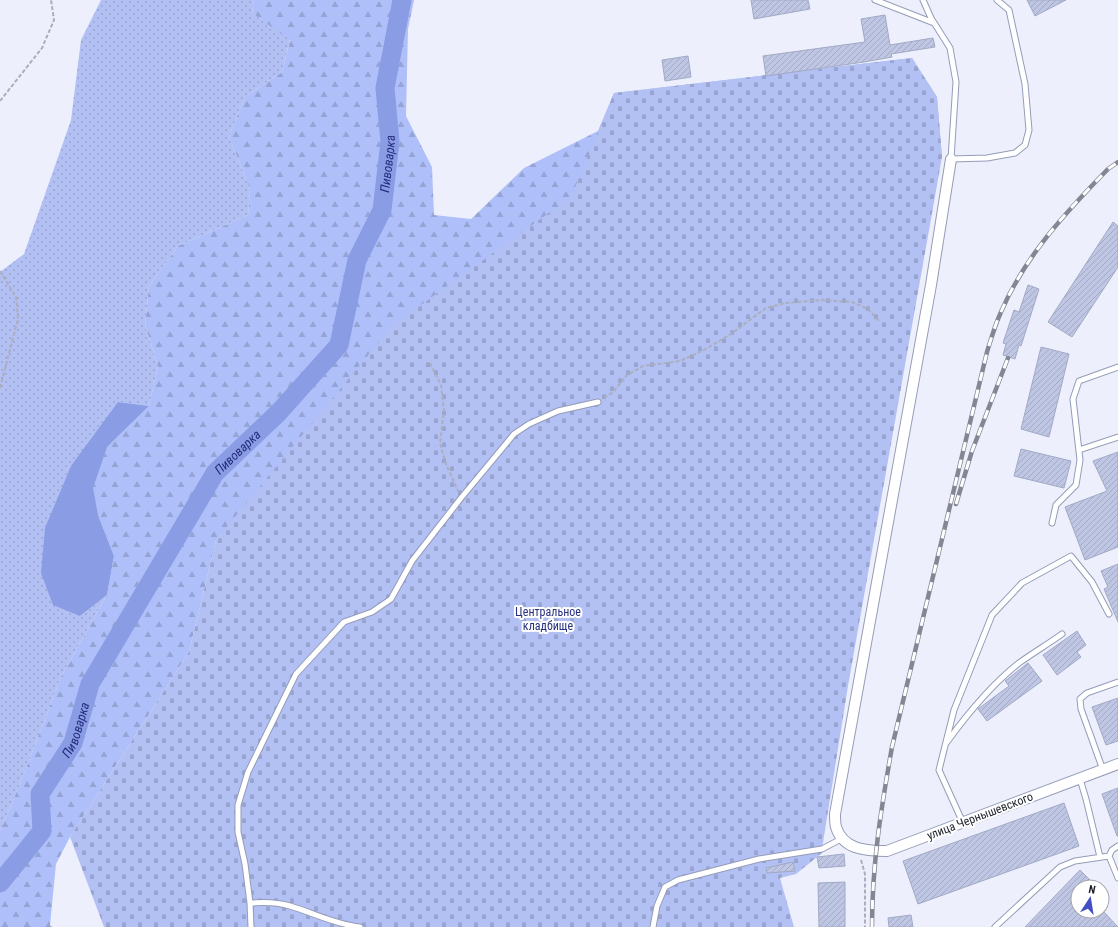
<svg xmlns="http://www.w3.org/2000/svg" width="1118" height="927" font-family="'Roboto Condensed',sans-serif">
	<style>
		.grass { fill: url(#grass-dots) }
		.forest { fill: url(#forest-firs) }
		.cemetery { fill: url(#cemetery-stones) }
		.water { fill: #8a9ce3 }
		.lines { fill: none; stroke-linecap: round; stroke-linejoin: round }
		.river { stroke: #8a9ce3; stroke-width: 19 }
		.building { fill: url(#building-hatch); stroke: #a1a9c5 }
		.service-casing { stroke: #949cb7; stroke-width: 7 }
		.minor-casing { stroke: #949cb7; stroke-width: 12 }
		.path { stroke: #acafbb; stroke-width: 2; stroke-dasharray: 4 2; stroke-linecap: butt }
		.service { stroke: #fff; stroke-width: 5 }
		.minor { stroke: #fff; stroke-width: 10 }
		.rail-casing { stroke: #848793; stroke-width: 4.5 }
		.rail { stroke: #fff; stroke-width: 3; stroke-dasharray: 9; stroke-linecap: butt }
		.labels { text-anchor: middle; stroke-width: 4; stroke-linejoin: round; paint-order: stroke }
		.park-label { font-size: 12px; fill: #272f81; stroke: #fff }
		.street-label { font-size: 12px; fill: #1b1e29; stroke: #fff }
		.water-label { font-size: 13px; font-style: italic; fill: #232b7c; stroke: #fff }
	</style>
	<defs>
		<pattern id="grass-dots" width="8" height="8" patternUnits="userSpaceOnUse"><rect width="8" height="8" fill="#b2c0f4"/><path d="M2 2h.1M6 6h.1" fill="none" stroke="#98a5d1" stroke-width="1.8" stroke-linecap="round"/></pattern>
		<pattern id="forest-firs" width="22" height="20" patternUnits="userSpaceOnUse"><rect width="22" height="20" fill="#afbff9"/><path d="M5 1l3.5 6h-7zM16 11l3.5 6h-7z" fill="#96a4d5"/></pattern>
		<pattern id="cemetery-stones" width="16" height="16" patternUnits="userSpaceOnUse"><rect width="16" height="16" fill="#b2c0f4"/><path d="M2 7V4a2 2 0 0 1 4 0v3zM10 15v-3a2 2 0 0 1 4 0v3z" fill="#98a5d1"/></pattern>
		<pattern id="building-hatch" width="6" height="6" patternUnits="userSpaceOnUse"><rect width="6" height="6" fill="#bec6e3"/><path d="M-1 1l2-2M0 6l6-6M5 7l2-2" fill="none" stroke="#a3aac3"/></pattern>
	</defs>
	<rect width="100%" height="100%" fill="#edf0fc"/>
	<path class="grass" d="M 101,0 L 254,0 L 252,13 L 290,39 L 282,72 L 245,97 L 229,136 L 250,189 L 248,215 L 178,246 L 149,286 L 145,325 L 158,366 L 149,406 L 118,402 L 80,616 L 107,595 L 61,677 L 22,779 L 0,831 L 0,272 L 24,254 L 71,120 L 81,40 Z"/>
	<path class="forest" d="M 254,0 L 414,0 L 408,29 L 406,116 L 432,167 L 434,215 L 471,219 L 524,168 L 598,131 L 614,93 L 912,58 L 937,97 L 942,157 L 216,540 L 189,652 L 70,837 L 56,864 L 50,925 L 52,927 L 0,927 L 0,831 L 22,779 L 61,677 L 107,595 L 114,556 L 98,515 L 93,488 L 107,447 L 149,406 L 158,366 L 145,325 L 149,286 L 178,246 L 248,215 L 250,189 L 229,136 L 245,97 L 282,72 L 290,40 L 252,13 Z"/>
	<path class="cemetery" d="M 912,58 L 937,97 L 942,157 L 848,686 L 822,849 L 822,853 L 796,874 L 780,878 L 794,927 L 104,927 L 70,837 L 189,652 L 216,540 L 393,325 L 571,197 L 614,93 Z"/>
	<path class="water" d="M 118,402 L 149,406 L 107,447 L 93,488 L 98,515 L 114,556 L 107,595 L 80,616 L 53,605 L 41,573 L 45,528 L 71,466 Z"/>
	<g class="lines">
		<path class="river" id="s1" d="M 0,883 L 42,831 L 40,794 L 73,743 L 90,684 L 215,473 L 279,412 L 339,345 L 357,260 L 382,210 L 390,142 L 385,88 L 402,0"/>
	</g>
	<path class="building" d="M 751,0 L 808,0 L 810,9 L 754,19 Z
		M 1027,0 L 1066,0 L 1035,16 Z
		M 885,15 L 890,45 L 933,38 L 935,47 L 891,54 L 892,57 L 864,62 L 766,76 L 763,56 L 865,42 L 861,19 Z
		M 688,56 L 691,77 L 665,81 L 662,60 Z
		M 1113,222 L 1118,226 L 1118,267 L 1072,337 L 1048,322 Z
		M 1028,285 L 1039,289 L 1021,346 L 1019,345 L 1015,359 L 1003,355 L 1006,344 L 1003,343 L 1014,310 L 1019,312 Z
		M 1041,347 L 1069,354 L 1049,437 L 1021,429 Z
		M 1021,449 L 1071,461 L 1064,488 L 1014,476 Z
		M 1118,452 L 1118,547 L 1085,560 L 1065,507 L 1107,491 L 1093,461 Z
		M 1118,564 L 1118,622 L 1104,589 L 1108,587 L 1101,571 Z
		M 1077,631 L 1086,645 L 1077,652 L 1081,657 L 1057,675 L 1043,655 Z
		M 1028,663 L 1042,681 L 987,721 L 978,709 L 1009,686 L 1005,681 Z
		M 1118,698 L 1118,741 L 1106,745 L 1092,707 Z
		M 1118,788 L 1118,836 L 1117,836 L 1102,794 Z
		M 1064,803 L 1079,846 L 918,904 L 903,861 Z
		M 844,854 L 845,866 L 819,868 L 817,857 Z
		M 793,862 L 795,871 L 767,873 L 766,868 Z
		M 1080,870 L 1097,887 L 1078,887 L 1078,911 L 1103,911 L 1118,927 L 1025,927 Z
		M 845,882 L 845,927 L 819,927 L 818,883 Z
		M 911,915 L 913,927 L 889,927 L 888,918 Z"/>
	<g class="lines">
		<g class="service-casing">
			<path id="service" d="M 875,0 L 934,23
				M 923,0 L 931,18 L 950,48 L 956,82 L 951,159 L 987,158 L 1015,153 L 1025,145 L 1029,130 L 1025,84 L 1009,10 L 997,0
				M 1079,450 L 1118,437
				M 1052,523 L 1056,505 L 1076,485 L 1080,460 L 1073,399 L 1079,381 L 1118,367
				M 947,742 C 968,713 991,685 1019,663 C 1033,653 1048,644 1062,634
				M 1103,770 L 1081,709 L 1080,699 L 1087,693 L 1118,682
				M 1080,779 L 1086,799 L 1100,857
				M 963,823 L 939,770 L 954,710 L 992,615 L 1022,583 L 1071,556 L 1092,582 L 1109,614
				M 1109,856 L 1112,850 L 1118,846
				M 250,903 C 263,902 277,902 290,906 C 314,913 334,924 360,927
				M 251,927 L 250,903 L 245,864 L 238,832 L 238,805 L 248,772 L 296,674 L 344,622 L 372,612 L 391,599 L 412,561 L 461,498 L 514,434 L 529,424 L 558,411 L 598,402
				M 653,927 L 657,906 L 665,887 L 678,880 L 759,859 L 822,849 L 843,838
				M 995,927 L 1060,867 L 1075,861 L 1109,856 L 1118,878"/>
		</g>
		<g class="minor-casing">
			<path id="minor" d="M 951,159 L 931,285 L 835,814 C 835,818 835,823 836,827 C 843,850 867,851 887,851 L 1118,764"/>
		</g>
		<path class="path" d="M 0,101 L 42,48 L 54,20 L 51,0
			M 0,271 L 16,297 L 18,319 L 0,388
			M 430,363 L 441,385 L 444,410 L 440,443 L 446,464 L 458,491
			M 604,398 L 613,392 L 627,375 L 643,366 L 680,361 L 704,350 L 731,334 L 766,308 L 785,303 L 822,300 L 852,302 L 868,309 L 879,321
			M 861,860 L 865,874 L 865,927"/>
		<use href="#service" class="service"/>
		<use href="#minor" class="minor"/>
		<g class="rail-casing">
			<path id="rail" d="M 956,504 L 972,451 L 1008,358
				M 872,927 C 872,864 881,809 892,747 L 987,352 C 991,339 995,325 1001,312 C 1025,256 1066,212 1108,169 L 1118,162"/>
		</g>
		<use href="#rail" class="rail"/>
	</g>
	<g class="labels">
		<g class="park-label">
			<text x="548" y="616">Центральное<tspan x="548" dy="14">кладбище</tspan></text>
		</g>
		<g class="street-label">
			<text transform="translate(980 816) rotate(-21)" y="4">улица Чернышевского</text>
		</g>
		<g class="water-label">
			<text dy="5" stroke="none"><textPath href="#s1" startOffset="839">Пивоварка</textPath></text>
			<text dy="5" stroke="none"><textPath href="#s1" startOffset="502">Пивоварка</textPath></text>
			<text dy="5" stroke="none"><textPath href="#s1" startOffset="178">Пивоварка</textPath></text>
		</g>
	</g>
	<g transform="translate(1090 899) rotate(12)"><circle r="19" fill="#ffffff" stroke="#a4a5a9"/>
	<path d="M0-3L7 15L0 10L-7 15Z" fill="#4250c4"/>
	<text y="-6" font-size="11" font-weight="bold" text-anchor="middle" fill="#1b1e29">N</text>
	</g>
</svg>
